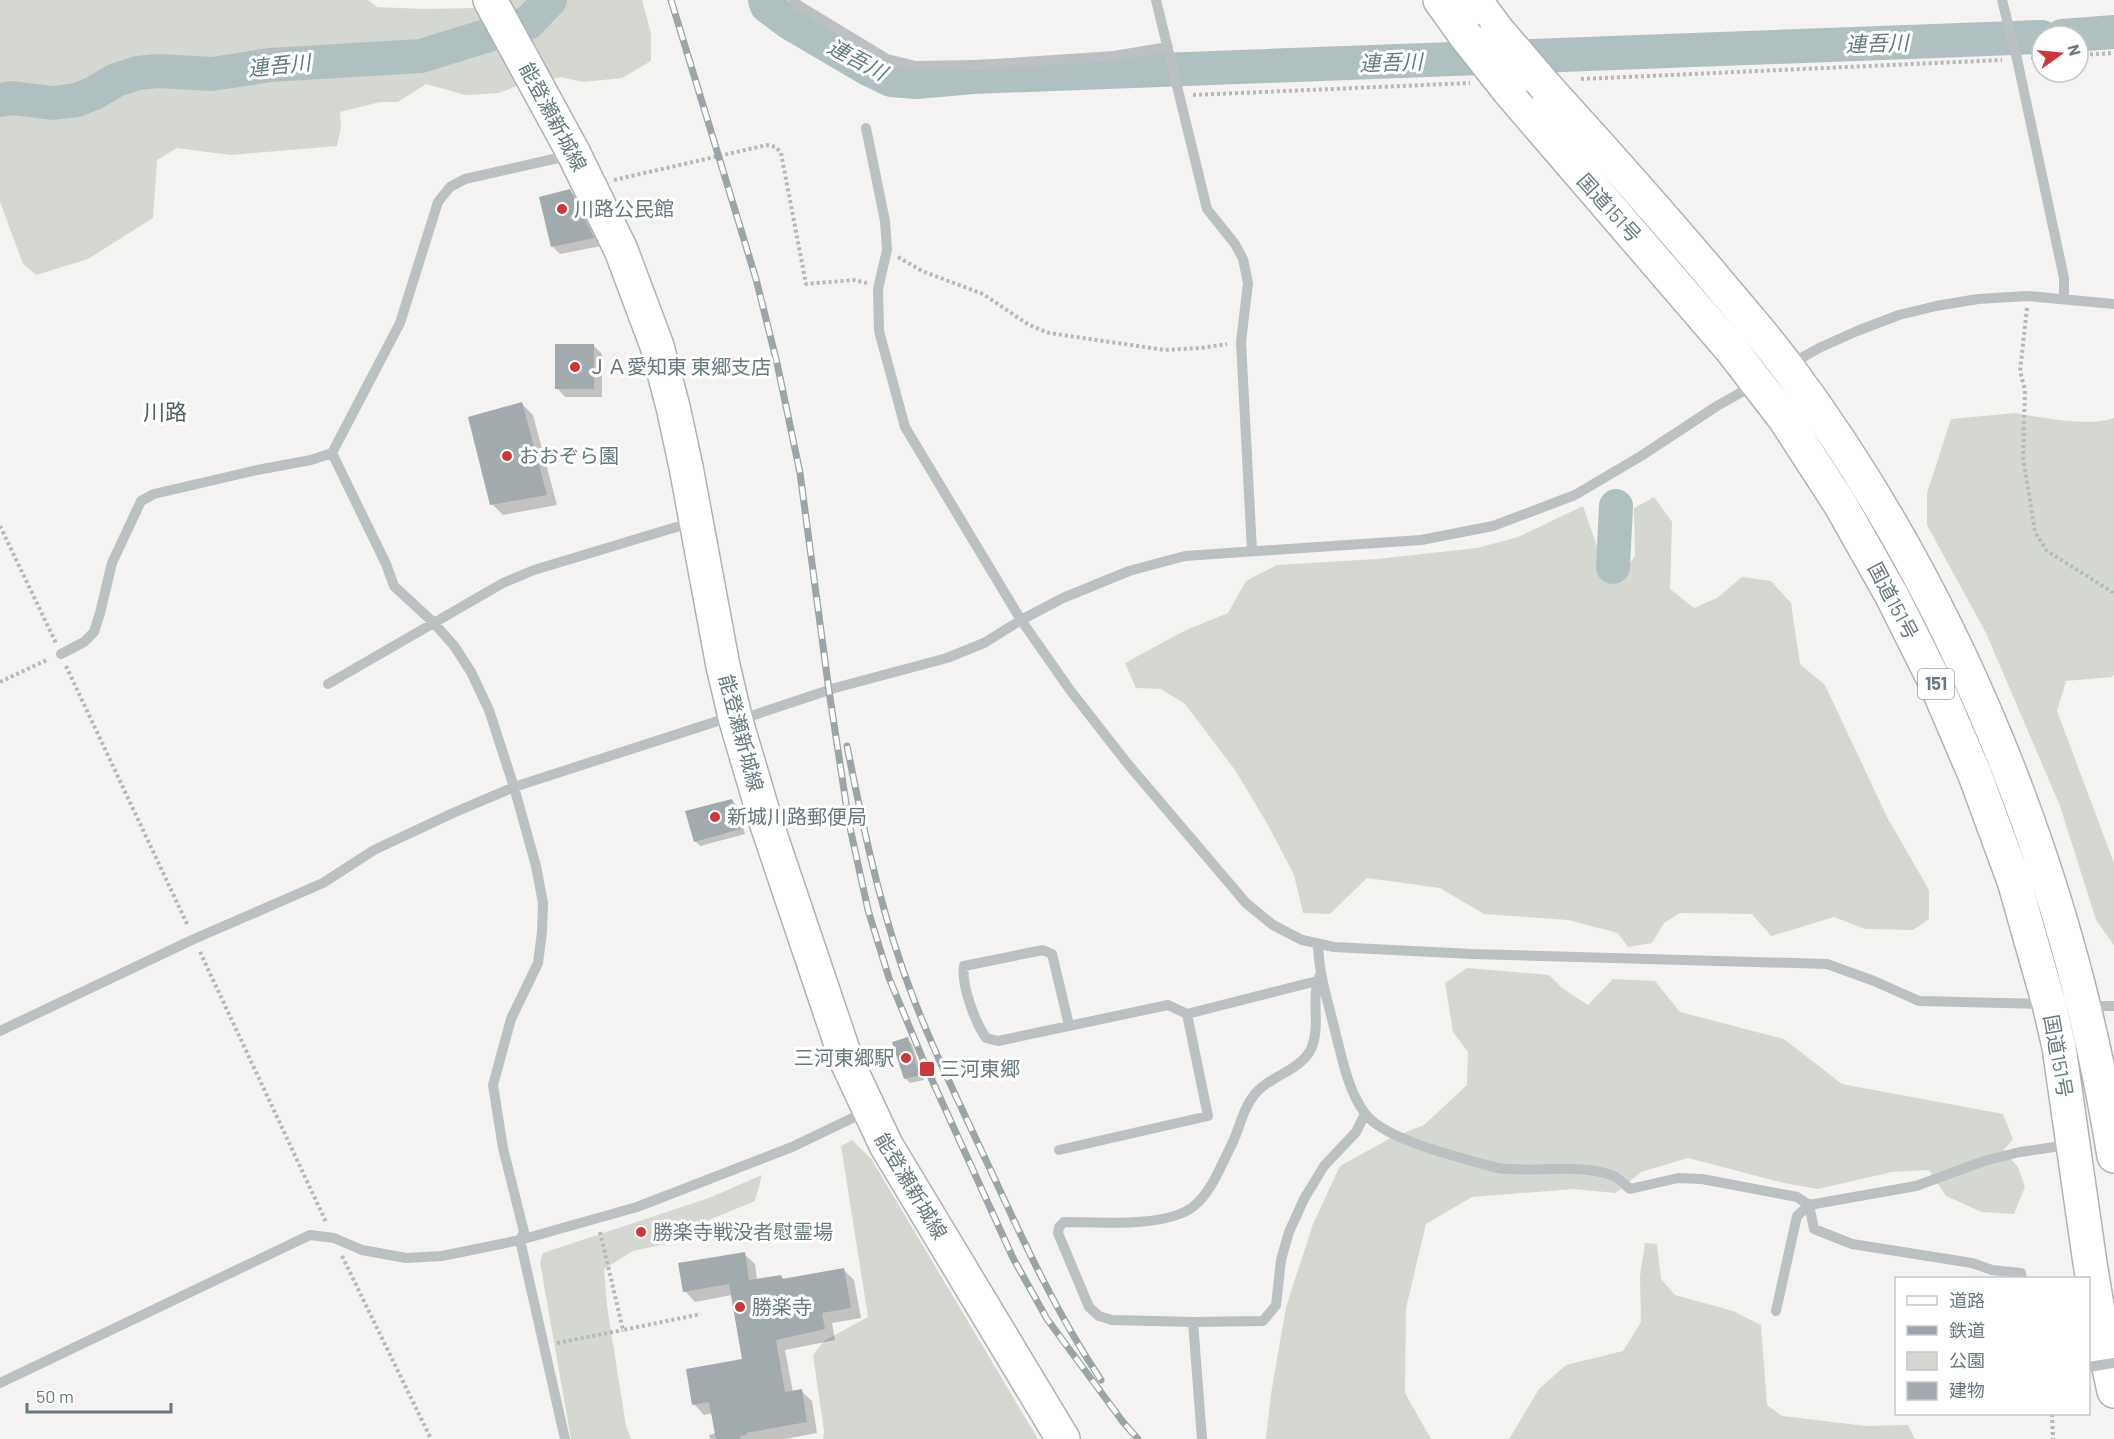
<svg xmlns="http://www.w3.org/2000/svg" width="2114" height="1439" font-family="Barlow,'Noto Sans JP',sans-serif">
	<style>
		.green { fill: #d5d8d0 }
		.shadow { fill: #0003 }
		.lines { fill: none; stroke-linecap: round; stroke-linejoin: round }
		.river { stroke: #b0c0c0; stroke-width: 34 }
		.building { fill: #a1abad }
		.major-casing { stroke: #adb3b4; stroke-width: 36 }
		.highway-casing { stroke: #afb3b5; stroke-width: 36 }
		.path { stroke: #b5b9ba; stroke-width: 4; stroke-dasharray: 3 3; stroke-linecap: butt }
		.minor { stroke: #bbc0c2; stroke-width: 10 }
		.major { stroke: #fff; stroke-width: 33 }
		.highway { stroke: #fff; stroke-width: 33 }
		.rail-casing { stroke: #9ba4a6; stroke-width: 7 }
		.rail { stroke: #fff; stroke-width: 4.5; stroke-dasharray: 14; stroke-linecap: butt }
		.highway-bridge-casing { stroke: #afb3b5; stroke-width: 36; stroke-linecap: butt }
		.minor-bridge { stroke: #bbc0c2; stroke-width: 10 }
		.highway-bridge { stroke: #fff; stroke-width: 33 }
		.poi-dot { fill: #ce3739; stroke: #fff; stroke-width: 2 }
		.labels { text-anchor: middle; stroke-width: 6; stroke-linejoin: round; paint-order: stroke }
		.shield { fill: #fff; stroke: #94a1a5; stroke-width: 1.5 }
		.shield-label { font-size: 18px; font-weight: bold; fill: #66797e }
		.street-label { font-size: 20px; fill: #66797e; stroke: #fff }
		.poi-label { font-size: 20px; fill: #66797e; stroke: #fff; text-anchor: start }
		.water-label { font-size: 21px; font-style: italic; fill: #627b7b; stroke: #fff }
		.quarter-label { font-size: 22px; fill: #536164; stroke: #fff }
	</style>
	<rect width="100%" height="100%" fill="#f4f3f1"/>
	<path class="green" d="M 0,0 L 368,0 L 377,7 L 423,9 L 477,8 L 495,0 L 642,0 L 651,33 L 651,61 L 622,78 L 583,82 L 561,77 L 517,86 L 499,93 L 465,95 L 426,84 L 398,102 L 380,102 L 340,112 L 341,127 L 337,146 L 230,155 L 177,148 L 157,160 L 153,218 L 88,259 L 36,275 L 23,264 L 0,202 Z
		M 2015,413 C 2042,418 2089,427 2114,418 L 2114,675 L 2112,677 L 2066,681 L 2057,711 L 2114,863 L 2114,945 L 2096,920 L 2060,806 L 1986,633 L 1927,525 L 1927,493 L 1951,419 Z
		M 1654,497 L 1672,522 L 1670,589 L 1694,608 L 1717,598 L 1742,577 L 1771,581 L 1791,603 L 1800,664 L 1825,685 L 1887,817 L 1929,890 L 1929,919 L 1913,930 L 1865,929 L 1834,917 L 1771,936 L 1752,914 L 1680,913 L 1664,923 L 1652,943 L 1628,947 L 1618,933 L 1568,920 L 1484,914 L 1440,888 L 1367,878 L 1330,914 L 1303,913 L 1294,875 L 1268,825 L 1235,770 L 1185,704 L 1161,689 L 1136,688 L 1125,663 L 1186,630 L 1228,613 L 1246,581 L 1277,565 L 1377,559 L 1477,548 L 1518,537 L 1583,506 L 1601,558 L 1620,576 L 1635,556 L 1634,508 Z
		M 1467,968 L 1549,975 L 1562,988 L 1588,1005 L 1613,979 L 1655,981 L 1680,1012 L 1784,1039 L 1842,1084 L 2003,1114 L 2013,1139 L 2003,1151 L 2018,1167 L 2025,1187 L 2014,1214 L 1982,1212 L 1946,1196 L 1929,1170 L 1892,1172 L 1818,1189 L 1784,1183 L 1688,1158 L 1641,1172 L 1616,1193 L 1573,1189 L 1472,1197 L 1426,1224 L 1406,1308 L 1405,1393 L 1431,1439 L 1266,1439 L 1271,1394 L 1286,1307 L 1313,1224 L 1340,1166 L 1391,1138 L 1424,1125 L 1467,1085 L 1468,1052 L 1453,1032 L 1445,983 Z
		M 852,1140 L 872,1160 L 1038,1439 L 823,1439 L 824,1431 L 813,1355 L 824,1341 L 868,1317 L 841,1146 Z
		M 762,1175 L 755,1201 L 704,1222 L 689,1239 L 633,1251 L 604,1269 L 607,1306 L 626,1426 L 631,1439 L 571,1439 L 540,1262 L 543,1253 L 709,1198 Z
		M 1645,1243 L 1657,1244 L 1661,1279 L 1675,1295 L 1733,1311 L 1761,1325 L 1767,1405 L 1782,1416 L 1866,1426 L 1908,1425 L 1915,1439 L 1509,1439 L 1539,1389 L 1566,1365 L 1623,1351 L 1641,1322 L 1640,1276 Z"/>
	<path class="shadow" d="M 570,191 L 578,199 L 601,246 L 560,254 L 552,246 Z
		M 594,346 L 602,354 L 602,397 L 565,397 L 557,388 Z
		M 522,404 L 533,415 L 557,505 L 503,515 L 492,504 Z
		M 732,800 L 737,806 L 745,834 L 700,846 L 695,841 Z
		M 907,1039 L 912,1044 L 924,1080 L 910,1083 L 905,1078 Z
		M 744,1254 L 755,1264 L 757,1280 L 781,1276 L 785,1280 L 844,1270 L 854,1280 L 861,1318 L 832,1323 L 835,1340 L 785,1350 L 793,1392 L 801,1391 L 812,1401 L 817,1433 L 785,1439 L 710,1439 L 709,1435 L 716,1433 L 713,1413 L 704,1415 L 694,1404 L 744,1361 L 732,1295 L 695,1302 L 685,1291 Z"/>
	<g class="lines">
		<path class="river" d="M 765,0 L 767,6 L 790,23 L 870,70 L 891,80 L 916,82 L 973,77 L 2042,37
			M 2062,36 L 2114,32
			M 0,100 L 12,98 L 53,103 L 77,100 L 94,93 L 116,80 L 138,73 L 158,71 L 212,74 L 270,65 L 421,56 L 528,23 L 550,0
			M 1613,567 L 1616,506"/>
	</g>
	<path class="building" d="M 570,189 L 594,238 L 551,247 L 539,197 Z
		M 555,344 L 594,344 L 594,389 L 555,389 Z
		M 522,402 L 547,495 L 490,505 L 468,417 Z
		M 732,799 L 741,829 L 694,842 L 685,811 Z
		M 908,1037 L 920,1075 L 904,1079 L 892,1042 Z
		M 745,1252 L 749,1280 L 781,1275 L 782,1279 L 844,1268 L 851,1308 L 822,1313 L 825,1329 L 776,1340 L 785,1392 L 802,1389 L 807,1422 L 746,1433 L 747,1435 L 740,1436 L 741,1439 L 716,1439 L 709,1402 L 692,1405 L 686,1369 L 742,1359 L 729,1284 L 683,1292 L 678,1263 Z"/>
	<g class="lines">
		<g class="major-casing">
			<path id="major" d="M 490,0 L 573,152 L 621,250 L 657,346 L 673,407 L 686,467 L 723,666 L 736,721 L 765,819 L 847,1062 L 886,1145 L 1063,1439"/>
		</g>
		<g class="highway-casing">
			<path id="highway" d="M 1440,0 L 1465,35
				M 1475,0 L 1497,30
				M 1546,87 C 1607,154 1668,222 1726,292 C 1747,317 1769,342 1788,368 C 1958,596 2069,876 2114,1156
				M 1510,92 L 1731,349 L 1785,419 L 1840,504 L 1892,596 L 1936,684 L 1975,775 L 2014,881 L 2049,1004 L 2059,1047 L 2090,1263 L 2101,1330 L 2114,1391"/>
		</g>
		<path class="path" d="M 2078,55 L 2114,53
			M 2031,58 L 2042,58
			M 1581,79 L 2002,60
			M 1193,95 L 1470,83
			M 614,180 L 767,145 L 776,147 L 781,153 L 806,284 L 854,280 L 867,283
			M 898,257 L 922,271 L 983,294 L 1029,325 L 1049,333 L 1165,350 L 1201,348 L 1227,344
			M 2027,308 L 2020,371 L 2025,390 L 2023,457 L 2035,532 L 2047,551 L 2114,593
			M 0,526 L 56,643
			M 66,666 L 188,926
			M 0,682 L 49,659
			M 200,952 L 326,1222
			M 600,1232 L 623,1330 L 701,1314
			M 342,1256 L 431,1439
			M 557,1343 L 623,1330
			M 2052,1414 L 2053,1439"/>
		<path class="minor" d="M 794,0 L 798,5 L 887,59 L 916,66 L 979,65 L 1114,56 L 1168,47
			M 1156,0 L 1207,209 L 1235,244 L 1243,259 L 1248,283 L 1241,342 L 1252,551
			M 2002,0 L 2017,59 L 2064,278 L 2064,298
			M 866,128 L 885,221 L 887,250 L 878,289 L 879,331 L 905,427 L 1021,620 L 1070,690 L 1127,763 L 1246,903 L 1273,925 L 1302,940 L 1334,947 L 1472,954 L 1827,964 L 1874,981 L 1919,1001 L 2045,1004
			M 332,453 L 386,564 L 394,586 L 434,623 L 455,647 L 471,672 L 489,710 L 514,787 L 536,866 L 543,903 L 542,932 L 538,963 L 511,1019 L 493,1085 L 503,1148 L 524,1232 L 520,1240 L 565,1439
			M 61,654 L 84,642 L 94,632 L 100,613 L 112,563 L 141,501 L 154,494 L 257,470 L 311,460 L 332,453 L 400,323 L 438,202 L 450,187 L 465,179 L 558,158 L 570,153
			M 328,684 L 503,583 L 534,570 L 693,522
			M 1318,945 C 1319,976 1329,1005 1336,1035 C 1343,1062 1348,1089 1364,1112 C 1382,1140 1463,1158 1497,1168 C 1531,1173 1580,1163 1611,1175 C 1618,1177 1624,1184 1630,1189 L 1678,1178 L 1702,1179 L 1797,1197 L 1809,1205 L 1814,1229 L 1852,1244 L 1972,1263 L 1992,1270 L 2021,1273 L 2022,1278
			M 1321,973 C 1309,997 1322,1025 1311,1049 C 1299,1073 1266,1076 1252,1098 C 1241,1113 1239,1132 1230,1148 C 1220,1168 1211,1192 1194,1206 C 1168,1228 1098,1222 1064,1222 L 1059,1227 L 1058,1233 L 1089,1307 L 1099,1316 L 1112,1320 L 1193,1322 L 1263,1321 L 1276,1305 L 1281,1260 L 1289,1232 L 1304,1199 L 1324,1166 L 1356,1132 L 1365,1114
			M 2088,1006 L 2114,1006
			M 1069,1025 L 1052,954 L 1043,950 L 964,966 C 961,985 975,1022 986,1038 L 998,1041 L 1168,1005 L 1187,1014 L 1317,981
			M 0,1031 L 194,939 L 323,883 L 374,850 L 453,813 L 514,787 L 724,719 L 736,721 L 835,688 L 947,658 L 984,643 L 1021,620 L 1063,598 L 1129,571 L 1185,556 L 1421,540 L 1493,526 L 1575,495 L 1641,456 L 1717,406 L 1819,348 L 1857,331 L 1899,315 L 1936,306 L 1978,299 L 2028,296 L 2114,304
			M 1059,1150 L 1208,1116 L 1187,1014
			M 1776,1311 L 1797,1216 L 1809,1205 L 1916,1186 L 1984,1161 L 2020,1152 L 2068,1145
			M 1193,1322 L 1202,1439
			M 0,1383 L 310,1235 L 334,1238 L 362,1250 L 406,1258 L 442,1256 L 520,1240 L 637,1207 L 792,1147 L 867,1111"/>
		<use href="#major" class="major"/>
		<use href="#highway" class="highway"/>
		<g class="rail-casing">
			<path id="rail" d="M 671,0 L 756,279 L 777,363 L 800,473 L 829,691 L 849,823 L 868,910 L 889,978 L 927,1069 L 1013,1258 L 1047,1319 L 1123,1422 L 1138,1439
				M 847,746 C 862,821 877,895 902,967 C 926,1037 960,1104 991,1171 C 1024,1243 1057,1314 1101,1380"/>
		</g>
		<use href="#rail" class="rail"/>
		<g class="highway-bridge-casing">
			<path id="highway-bridge" d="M 1497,30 L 1546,87
				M 1465,35 L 1510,92"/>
		</g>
		<path class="minor-bridge" d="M 2088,1367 L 2114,1363"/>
		<use href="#highway-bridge" class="highway-bridge"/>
	</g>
	<g class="poi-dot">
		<circle cx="562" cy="209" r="6"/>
		<circle cx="575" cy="367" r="6"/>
		<circle cx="507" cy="456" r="6"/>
		<circle cx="715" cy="817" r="6"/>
		<circle cx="906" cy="1058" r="6"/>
		<rect x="919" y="1061" width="16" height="16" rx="3"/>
		<circle cx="641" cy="1232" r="6"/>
		<circle cx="740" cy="1307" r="6"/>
	</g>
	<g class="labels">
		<rect class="shield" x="1918" y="669" width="36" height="30" rx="4.5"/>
		<g class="shield-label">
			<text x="1936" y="690">151</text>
		</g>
		<g class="street-label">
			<text transform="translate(553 117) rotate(62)" y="7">能登瀬新城線</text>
			<text transform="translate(1609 208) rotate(48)" y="7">国道151号</text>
			<text transform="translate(1893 601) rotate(62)" y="7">国道151号</text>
			<text transform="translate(741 733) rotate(75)" y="7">能登瀬新城線</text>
			<text transform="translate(2058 1056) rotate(80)" y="7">国道151号</text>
			<text transform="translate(911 1186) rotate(59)" y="7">能登瀬新城線</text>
		</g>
		<g class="poi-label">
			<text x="574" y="216">川路公民館</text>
			<text x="587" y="374">ＪＡ愛知東 東郷支店</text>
			<text x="519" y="463">おおぞら園</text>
			<text x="727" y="824">新城川路郵便局</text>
			<text x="894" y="1065" text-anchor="end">三河東郷駅</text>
			<text x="940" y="1076">三河東郷</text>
			<text x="653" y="1239">勝楽寺戦没者慰霊場</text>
			<text x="752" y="1314">勝楽寺</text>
		</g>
		<g class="water-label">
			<text transform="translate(1877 44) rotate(-2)" y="7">連吾川</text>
			<text transform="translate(857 60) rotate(28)" y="7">連吾川</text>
			<text transform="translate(1391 63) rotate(-2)" y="7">連吾川</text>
			<text transform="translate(279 66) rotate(-6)" y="7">連吾川</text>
		</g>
		<g class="quarter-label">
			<text x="165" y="420">川路</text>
		</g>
	</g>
	<rect x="1895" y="1277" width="195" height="138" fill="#ffffff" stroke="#c2c9cb" stroke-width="1.5"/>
	<rect x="1907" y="1296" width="30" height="9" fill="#ffffff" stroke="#c2c9cb" stroke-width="1.5"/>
	<text x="1949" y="1307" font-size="18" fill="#66797e">道路</text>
	<rect x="1907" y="1326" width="30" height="9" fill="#9ba4a6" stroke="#c2c9cb" stroke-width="1.5"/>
	<text x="1949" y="1337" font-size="18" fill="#66797e">鉄道</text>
	<rect x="1907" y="1352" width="30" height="18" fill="#d5d8d0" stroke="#c2c9cb" stroke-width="1.5"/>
	<text x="1949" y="1367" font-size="18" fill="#66797e">公園</text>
	<rect x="1907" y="1382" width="30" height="18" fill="#a1abad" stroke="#c2c9cb" stroke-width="1.5"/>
	<text x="1949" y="1397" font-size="18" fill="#66797e">建物</text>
	<g transform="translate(2060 54) rotate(75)"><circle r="28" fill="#ffffff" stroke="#c2c9cb" stroke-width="1.5"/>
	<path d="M0-4.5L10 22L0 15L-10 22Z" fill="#ce3739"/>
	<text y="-9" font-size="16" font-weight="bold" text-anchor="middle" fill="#66797e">N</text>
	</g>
	<path d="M27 1403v9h144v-9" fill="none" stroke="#66797e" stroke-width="3"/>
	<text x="36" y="1403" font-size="18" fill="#66797e" stroke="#ffffff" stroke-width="4.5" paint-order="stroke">50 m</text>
</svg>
